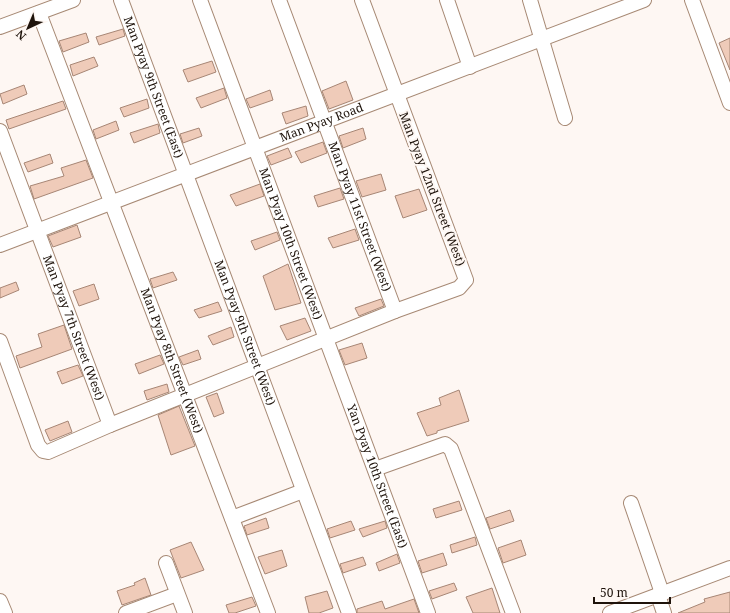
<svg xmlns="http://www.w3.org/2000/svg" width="730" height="613" font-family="'Noto Serif',serif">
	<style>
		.building { fill: #efcbb9; stroke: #a78675 }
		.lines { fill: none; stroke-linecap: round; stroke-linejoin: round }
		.minor-casing { stroke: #a78974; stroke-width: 16 }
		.minor { stroke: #fff; stroke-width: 14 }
		.labels { text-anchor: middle; stroke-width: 4; stroke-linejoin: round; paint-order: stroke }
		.street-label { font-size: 12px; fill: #1e130b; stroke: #fef7f3 }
	</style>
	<rect width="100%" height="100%" fill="#fef7f3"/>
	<path class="building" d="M 123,29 L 125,36 L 99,45 L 96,37 Z
		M 86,33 L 89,42 L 63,52 L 59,41 Z
		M 730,38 L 730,70 L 719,43 Z
		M 94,57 L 98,66 L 73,76 L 70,65 Z
		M 212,61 L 216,72 L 188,82 L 183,70 Z
		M 346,81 L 353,100 L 329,109 L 322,91 Z
		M 24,85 L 27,94 L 3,104 L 0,94 Z
		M 224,88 L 227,98 L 201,108 L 196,98 Z
		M 270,90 L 273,100 L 250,108 L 246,99 Z
		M 147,99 L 149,108 L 124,117 L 120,108 Z
		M 63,101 L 66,109 L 9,129 L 6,120 Z
		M 306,106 L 308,116 L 286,124 L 282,113 Z
		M 116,121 L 119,130 L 96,139 L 93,130 Z
		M 158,124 L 160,133 L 134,143 L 130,133 Z
		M 199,128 L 202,136 L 183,143 L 180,134 Z
		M 363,128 L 366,139 L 343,148 L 339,136 Z
		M 323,142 L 327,153 L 301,163 L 295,152 Z
		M 288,148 L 292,157 L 271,165 L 267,156 Z
		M 50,154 L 53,163 L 28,172 L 24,163 Z
		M 86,160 L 93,178 L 34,199 L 30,186 L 64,176 L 61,168 Z
		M 381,174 L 386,190 L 362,197 L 356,181 Z
		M 260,184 L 264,196 L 236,206 L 230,195 Z
		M 340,188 L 344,199 L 318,207 L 314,196 Z
		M 419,189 L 427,210 L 403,218 L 395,196 Z
		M 77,225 L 81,237 L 53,247 L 48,236 Z
		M 355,229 L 359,240 L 333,248 L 328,238 Z
		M 277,232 L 280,240 L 255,250 L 251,241 Z
		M 288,264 L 301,303 L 275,310 L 263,276 Z
		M 173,272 L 177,280 L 153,288 L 150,279 Z
		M 16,282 L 19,290 L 0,298 L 0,288 Z
		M 94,284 L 99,299 L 79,306 L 73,291 Z
		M 381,299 L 384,306 L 359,316 L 355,308 Z
		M 218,302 L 222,311 L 199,318 L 194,310 Z
		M 305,318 L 311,331 L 287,340 L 280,326 Z
		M 64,325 L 72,349 L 20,368 L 16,356 L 42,347 L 38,334 Z
		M 231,327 L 234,337 L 213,345 L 208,336 Z
		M 362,343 L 367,358 L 345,365 L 339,350 Z
		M 198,350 L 201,359 L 183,365 L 179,357 Z
		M 160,355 L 164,364 L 139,374 L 135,364 Z
		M 78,365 L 83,376 L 62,384 L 57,372 Z
		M 167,384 L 169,392 L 147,400 L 144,391 Z
		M 459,390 L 469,421 L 437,431 L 437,433 L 427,436 L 417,413 L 441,405 L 439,398 Z
		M 217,393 L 224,413 L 214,417 L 206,397 Z
		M 179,406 L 195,446 L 171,455 L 158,415 Z
		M 68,421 L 72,432 L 50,441 L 45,430 Z
		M 459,501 L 462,510 L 436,518 L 433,509 Z
		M 510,510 L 514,521 L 490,529 L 486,518 Z
		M 266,518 L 269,528 L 247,535 L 244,526 Z
		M 351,521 L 355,530 L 330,538 L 327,529 Z
		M 385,521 L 387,528 L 363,537 L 359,529 Z
		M 475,537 L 477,545 L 452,553 L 450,545 Z
		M 521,540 L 526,555 L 503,563 L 498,548 Z
		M 191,542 L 204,570 L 181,578 L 170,550 Z
		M 282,550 L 287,566 L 265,574 L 258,557 Z
		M 443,553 L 447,565 L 422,573 L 418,561 Z
		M 397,554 L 400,563 L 379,571 L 376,563 Z
		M 363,557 L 366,565 L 343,573 L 340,564 Z
		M 145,578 L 151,595 L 122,605 L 117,591 L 135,585 L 134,583 Z
		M 454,583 L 457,590 L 432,599 L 429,591 Z
		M 492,588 L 500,613 L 473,613 L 466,597 Z
		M 327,591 L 333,608 L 319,613 L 309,613 L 305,597 Z
		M 730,592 L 730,613 L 678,613 L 705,602 L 704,599 Z
		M 252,597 L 256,606 L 235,613 L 229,613 L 226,605 Z
		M 414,599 L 419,613 L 357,613 L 357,609 L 382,601 L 385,609 Z"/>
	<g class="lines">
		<g class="minor-casing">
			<g id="minor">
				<path id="s1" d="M 121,0 L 349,613"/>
				<path id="s2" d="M 200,0 L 428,613"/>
				<path id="s3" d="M 279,0 L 395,311"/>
				<path d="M 447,0 L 470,67"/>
				<path d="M 530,0 L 565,118"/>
				<path d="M 692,0 L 730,103"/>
				<path id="s4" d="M 39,13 L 268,613"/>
				<path d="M 0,27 L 73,0"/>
				<path id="s5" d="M 0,131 L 110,425"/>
				<path id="s6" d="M 0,245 L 644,0"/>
				<path d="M 0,341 L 38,445 L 43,451 L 48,452 L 110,425 L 395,311 L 459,288 L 466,280 L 362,0"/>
				<path d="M 375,469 L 445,444 L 451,449 L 513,613"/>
				<path d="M 631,503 L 662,593"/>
				<path d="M 232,518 L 303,491"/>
				<path d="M 166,563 L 185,613"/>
				<path d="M 658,595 L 664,613"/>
				<path d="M 0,601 L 5,613"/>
				<path d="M 126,613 L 177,594"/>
				<path d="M 610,613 L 730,568"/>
			</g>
		</g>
		<use href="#minor" class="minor"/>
	</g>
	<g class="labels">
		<g class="street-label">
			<text dy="4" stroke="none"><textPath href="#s1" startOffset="93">Man Pyay 9th Street (East)</textPath></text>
			<text dy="4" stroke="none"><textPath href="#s6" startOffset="344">Man Pyay Road</textPath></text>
			<text transform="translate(432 189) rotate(69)" y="4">Man Pyay 12nd Street (West)</text>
			<text dy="4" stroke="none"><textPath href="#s3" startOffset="231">Man Pyay 11st Street (West)</textPath></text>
			<text dy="4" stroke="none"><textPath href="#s2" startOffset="260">Man Pyay 10th Street (West)</textPath></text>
			<text dy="4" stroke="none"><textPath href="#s5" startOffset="210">Man Pyay 7th Street (West)</textPath></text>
			<text dy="4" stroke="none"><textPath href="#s1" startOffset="355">Man Pyay 9th Street (West)</textPath></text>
			<text dy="4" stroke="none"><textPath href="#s4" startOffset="372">Man Pyay 8th Street (West)</textPath></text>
			<text dy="4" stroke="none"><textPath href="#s2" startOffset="508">Yan Pyay 10th Street (East)</textPath></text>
		</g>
	</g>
	<g transform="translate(28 28) rotate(224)" stroke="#fef7f3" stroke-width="3" paint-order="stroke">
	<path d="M0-3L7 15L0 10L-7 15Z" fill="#1e130b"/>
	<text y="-6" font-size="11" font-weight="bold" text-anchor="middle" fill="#1e130b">N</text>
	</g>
	<path d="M594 597v6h76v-6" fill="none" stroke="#1e130b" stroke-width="2"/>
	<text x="600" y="597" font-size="12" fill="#1e130b" stroke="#fef7f3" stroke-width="3" paint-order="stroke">50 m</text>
</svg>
